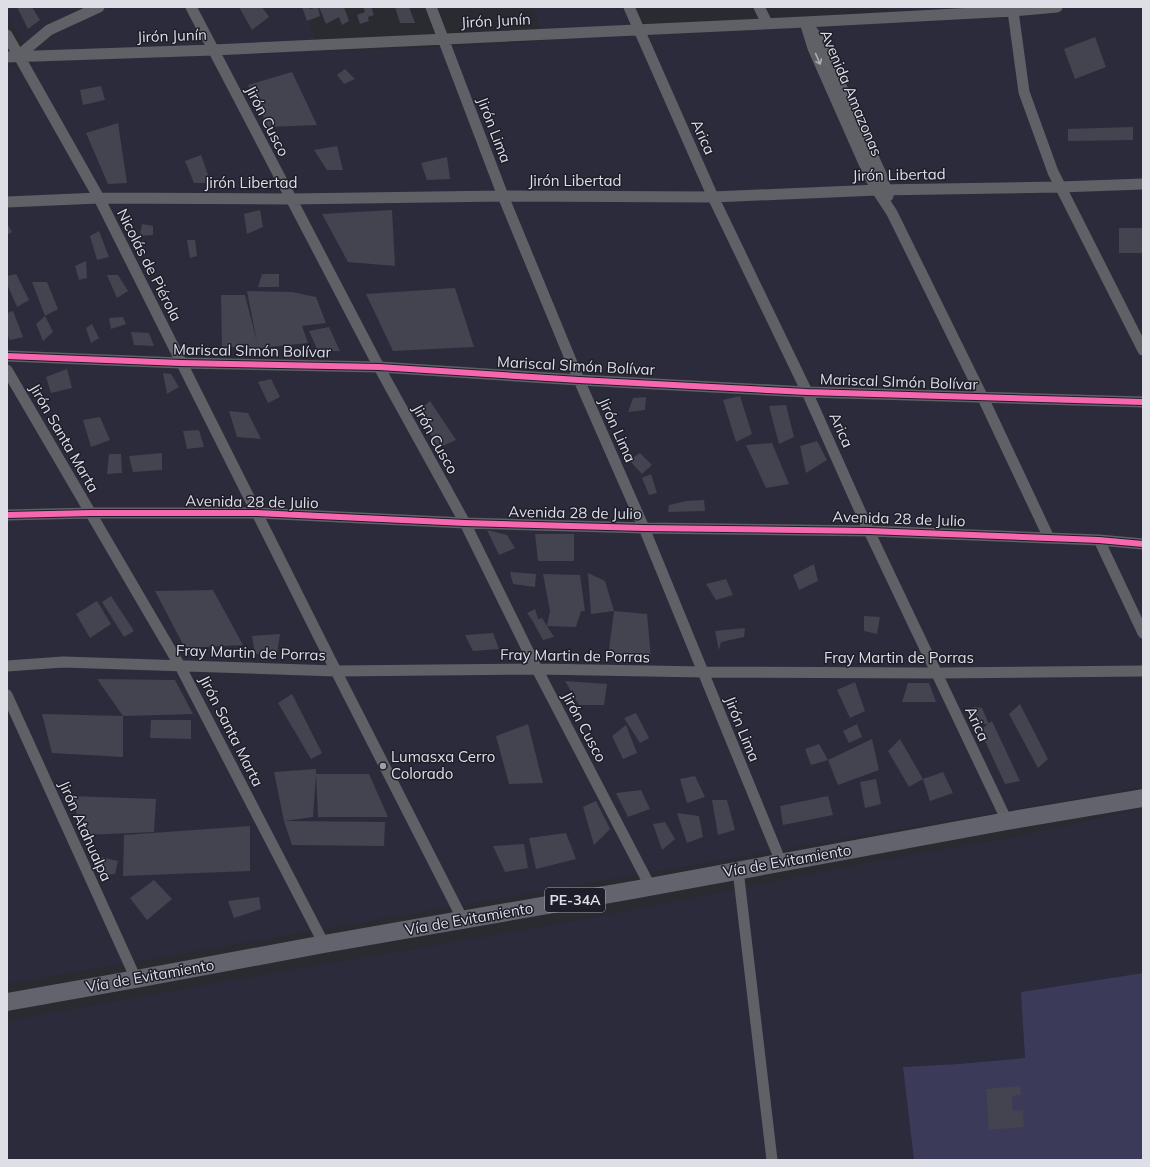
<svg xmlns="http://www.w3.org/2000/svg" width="1150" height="1167" font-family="Mulish,sans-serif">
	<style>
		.built { fill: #2c2b3c }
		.green { fill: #3b3a59 }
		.building { fill: #444350 }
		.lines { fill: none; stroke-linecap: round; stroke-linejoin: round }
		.minor { stroke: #606067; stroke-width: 11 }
		.trunk { stroke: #63636e; stroke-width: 18 }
		.cycleway-casing { stroke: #1e1e2a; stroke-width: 8 }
		.cycleway { stroke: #f766af; stroke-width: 6 }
		.oneway { stroke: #acacb3 }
		.poi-dot { fill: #9f9fa7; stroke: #1e1e2a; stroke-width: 1.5 }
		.labels { text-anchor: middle; stroke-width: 3; stroke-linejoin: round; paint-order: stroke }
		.shield { fill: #1e1e2a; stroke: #a4a4ae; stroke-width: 1 }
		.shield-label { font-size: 14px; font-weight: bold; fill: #dedee6 }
		.street-label { font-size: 15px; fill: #dedee6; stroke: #1e1e2a }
		.poi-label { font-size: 15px; fill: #dedee6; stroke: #1e1e2a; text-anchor: start }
	</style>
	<rect width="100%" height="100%" fill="#2a2a31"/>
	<path class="built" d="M 7,7 L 302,7 L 321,51 L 462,46 L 546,41 L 532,7 L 625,7 L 638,36 L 770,29 L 889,20 L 888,7 L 1143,7 L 1143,787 L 7,984 L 7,66 L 34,64 L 7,14 Z
		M 1143,808 L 1143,973 L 1021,992 L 1025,1058 L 958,1064 L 903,1067 L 914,1160 L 7,1160 L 7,1021 L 222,982 L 586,919 L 887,859 L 1015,837 Z"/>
	<path class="green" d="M 1143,973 L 1143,1160 L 914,1160 L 903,1067 L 958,1064 L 1025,1058 L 1021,992 Z"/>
	<path class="building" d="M 17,7 L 32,7 L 40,20 L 28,29 Z
		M 239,7 L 262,7 L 269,17 L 252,30 Z
		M 302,7 L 307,7 L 311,9 L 315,7 L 318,7 L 320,16 L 307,21 Z
		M 319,7 L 344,7 L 349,21 L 342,25 L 339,17 L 326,24 Z
		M 363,7 L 371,7 L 374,15 L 368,17 L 369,21 L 360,24 L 357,15 L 365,12 Z
		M 395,7 L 409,7 L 415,23 L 400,23 Z
		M 1095,37 L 1106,67 L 1075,79 L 1064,49 Z
		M 345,69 L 355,79 L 344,84 L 337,75 Z
		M 292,72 L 317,125 L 268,127 L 248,85 Z
		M 101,86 L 105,100 L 83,105 L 80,90 Z
		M 118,123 L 127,183 L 108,184 L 86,133 Z
		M 1133,127 L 1133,140 L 1068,141 L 1068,129 Z
		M 337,146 L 343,170 L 327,170 L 314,150 Z
		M 201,155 L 211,183 L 194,183 L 185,161 Z
		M 447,157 L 450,179 L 427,180 L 421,163 Z
		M 260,210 L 263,227 L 247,234 L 244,214 Z
		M 392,210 L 395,266 L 348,262 L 322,214 Z
		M 7,224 L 12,232 L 7,235 Z
		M 142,224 L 153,226 L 153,235 L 140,236 Z
		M 1119,228 L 1143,228 L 1143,253 L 1119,253 Z
		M 99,231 L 109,257 L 97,260 L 90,236 Z
		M 187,240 L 195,240 L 197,256 L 190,258 Z
		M 86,261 L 87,278 L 79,280 L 75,266 Z
		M 16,274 L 29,300 L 17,307 L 7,284 L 7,276 Z
		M 262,274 L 279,274 L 279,287 L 258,287 Z
		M 107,275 L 118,275 L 128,291 L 117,298 Z
		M 32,282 L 47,282 L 58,309 L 45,316 Z
		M 455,288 L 474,347 L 393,351 L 366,294 Z
		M 247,291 L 292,292 L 316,297 L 326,323 L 302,326 L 308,343 L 259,348 L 222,347 L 221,295 L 245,295 L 257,342 Z
		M 13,311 L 23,337 L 10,340 L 7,335 L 7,313 Z
		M 45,316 L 53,332 L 43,341 L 36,324 Z
		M 123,317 L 126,324 L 111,329 L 109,318 Z
		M 92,324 L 99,338 L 91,343 L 86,328 Z
		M 329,327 L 340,351 L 318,351 L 309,331 Z
		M 131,332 L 149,333 L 154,346 L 134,345 Z
		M 67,369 L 72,388 L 51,393 L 46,377 Z
		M 163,373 L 171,374 L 179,387 L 167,394 Z
		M 271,379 L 280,397 L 268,403 L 258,382 Z
		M 740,396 L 752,434 L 736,442 L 723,400 Z
		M 646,397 L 645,410 L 628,412 L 633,398 Z
		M 430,401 L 456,440 L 438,448 L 418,411 Z
		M 786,405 L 794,437 L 779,444 L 769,406 Z
		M 229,411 L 248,413 L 261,439 L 237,437 Z
		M 100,417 L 110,440 L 91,447 L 83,420 Z
		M 199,430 L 204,447 L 187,449 L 183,431 Z
		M 817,441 L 827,460 L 806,473 L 800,446 Z
		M 772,443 L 789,484 L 766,488 L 746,445 Z
		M 162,453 L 162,470 L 133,472 L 129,456 Z
		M 640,453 L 652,465 L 642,474 L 629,460 Z
		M 109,454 L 121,454 L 122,473 L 107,474 Z
		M 651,474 L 657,493 L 649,495 L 642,478 Z
		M 704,500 L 705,511 L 668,512 L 669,505 L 686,501 Z
		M 487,530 L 507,535 L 515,548 L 499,555 Z
		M 535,534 L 574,534 L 574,561 L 538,561 Z
		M 814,564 L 818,581 L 799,590 L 793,575 Z
		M 510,572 L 536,574 L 535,587 L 513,584 Z
		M 588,573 L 605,581 L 614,611 L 591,614 Z
		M 543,574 L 580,575 L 585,611 L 581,611 L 576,627 L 547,626 L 554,637 L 543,640 L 532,620 L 527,613 L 535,609 L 538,619 L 542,618 L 547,626 L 550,611 Z
		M 726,579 L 733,595 L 716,600 L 706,584 Z
		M 213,590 L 243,645 L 185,648 L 155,591 Z
		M 111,596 L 134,631 L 124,637 L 102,602 Z
		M 97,601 L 111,624 L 90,638 L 76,614 Z
		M 614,611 L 647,614 L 651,658 L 608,657 Z
		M 864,616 L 880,617 L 877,634 L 864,631 Z
		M 745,628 L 744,637 L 721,642 L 719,650 L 715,631 Z
		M 493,633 L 499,649 L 473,651 L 465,635 Z
		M 280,634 L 277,653 L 255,654 L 252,636 Z
		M 97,679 L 175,680 L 193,714 L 123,716 Z
		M 565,681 L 607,684 L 604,705 L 579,705 Z
		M 855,682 L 865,711 L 850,718 L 837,690 Z
		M 908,683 L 929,683 L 936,702 L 902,702 Z
		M 292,694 L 322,753 L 311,759 L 278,703 Z
		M 1020,704 L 1048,759 L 1038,768 L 1009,714 Z
		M 973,707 L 982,708 L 989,724 L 980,724 Z
		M 636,713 L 649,738 L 640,743 L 624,718 Z
		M 42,714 L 123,716 L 123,757 L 52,753 Z
		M 151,720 L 191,720 L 191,739 L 150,738 Z
		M 992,721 L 1020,781 L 1005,784 L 980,730 Z
		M 528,724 L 543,783 L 509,784 L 496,736 Z
		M 857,724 L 862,737 L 849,743 L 843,731 Z
		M 626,725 L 637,753 L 623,759 L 612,736 Z
		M 872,739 L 879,770 L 838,785 L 828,760 Z
		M 900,739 L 923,779 L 909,787 L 888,751 Z
		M 819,744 L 828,760 L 811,765 L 805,749 Z
		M 316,769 L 316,774 L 369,774 L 388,817 L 318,817 L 316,774 L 313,817 L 284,821 L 274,772 Z
		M 943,772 L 953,793 L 930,801 L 923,779 Z
		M 695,776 L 705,797 L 687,803 L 680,779 Z
		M 876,779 L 881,804 L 865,808 L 860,782 Z
		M 641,790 L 650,809 L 628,817 L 616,793 Z
		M 70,796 L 156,799 L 154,832 L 85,835 Z
		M 828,796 L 833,815 L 783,825 L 780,806 Z
		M 712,800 L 727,800 L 735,830 L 718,835 Z
		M 596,801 L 610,829 L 594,845 L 583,807 Z
		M 677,813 L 699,816 L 703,837 L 687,843 Z
		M 284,821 L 385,822 L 384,846 L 292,845 Z
		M 665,822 L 675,839 L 662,850 L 653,824 Z
		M 250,826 L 250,871 L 123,876 L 124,835 Z
		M 566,833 L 576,859 L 536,869 L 529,838 Z
		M 524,844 L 528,868 L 505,872 L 493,846 Z
		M 97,856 L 118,861 L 115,874 L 105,875 Z
		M 154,880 L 172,899 L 147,920 L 130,898 Z
		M 259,897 L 261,909 L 234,918 L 228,901 Z
		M 1020,1086 L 1021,1095 L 1012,1096 L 1013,1111 L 1023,1110 L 1024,1127 L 989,1130 L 986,1089 Z"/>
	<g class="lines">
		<path class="minor" d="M 191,7 L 379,367 L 465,523 L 537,669 L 650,886
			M 431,7 L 503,196 L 579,380 L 644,528 L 781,862
			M 629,7 L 713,197 L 807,392 L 869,531 L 1007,821
			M 759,7 L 767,23
			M 1013,11 L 1024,92 L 1053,172 L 1143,350
			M 805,22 L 813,48 L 871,179 L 877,190 L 892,213 L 983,398 L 1049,538
			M 809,27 L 821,42 L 881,174 L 888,196
			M 7,35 L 99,198 L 336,671 L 463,920
			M 18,56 L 49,30 L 99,7
			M 7,57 L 213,50 L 805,22 L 1013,11 L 1057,7
			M 7,202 L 99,198 L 290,199 L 503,196 L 713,197 L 877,190 L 1060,187 L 1143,184
			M 7,356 L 181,363 L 379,367 L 579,380 L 807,392 L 1143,402
			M 7,370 L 180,666 L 324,944
			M 7,515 L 91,513 L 257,513 L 465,523 L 644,528 L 869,531 L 1099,540 L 1143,544
			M 1099,540 L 1143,633
			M 7,666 L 63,662 L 336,671 L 537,669 L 703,672 L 937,673 L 1143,671
			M 7,695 L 136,979
			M 738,870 L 772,1160"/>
		<path class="trunk" d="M 7,1002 L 136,979 L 324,944 L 633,890 L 1007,821 L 1143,798"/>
		<g class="cycleway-casing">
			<path id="cycleway" d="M 7,356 L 181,363 L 379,367 L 579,380 L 807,392 L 1143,402
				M 7,515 L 91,513 L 257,513 L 465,523 L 644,528 L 869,531 L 1099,540 L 1143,544"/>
		</g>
		<use href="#cycleway" class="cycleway"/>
	</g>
	<defs><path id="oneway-shaft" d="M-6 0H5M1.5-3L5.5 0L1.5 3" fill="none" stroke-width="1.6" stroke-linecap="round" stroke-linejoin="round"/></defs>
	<use class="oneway" href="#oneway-shaft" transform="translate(818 59) rotate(66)"/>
	<circle class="poi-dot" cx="383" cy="766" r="4"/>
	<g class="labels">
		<rect class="shield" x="545" y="888" width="60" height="24" rx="3"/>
		<g class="shield-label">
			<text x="575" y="905">PE-34A</text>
		</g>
		<g class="street-label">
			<text transform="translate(496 21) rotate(-3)" y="5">Jirón Junín</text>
			<text transform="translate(172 36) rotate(-2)" y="5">Jirón Junín</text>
			<text transform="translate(851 93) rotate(67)" y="5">Avenida Amazonas</text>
			<text transform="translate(267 121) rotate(63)" y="5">Jirón Cusco</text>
			<text transform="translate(494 130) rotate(69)" y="5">Jirón Lima</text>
			<text transform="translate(703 137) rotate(66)" y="5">Arica</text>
			<text transform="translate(899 175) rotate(-1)" y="5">Jirón Libertad</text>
			<text x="575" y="186">Jirón Libertad</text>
			<text x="251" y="188">Jirón Libertad</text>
			<text transform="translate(149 265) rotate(63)" y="5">Nicolás de Piérola</text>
			<text transform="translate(252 351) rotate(1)" y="5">Mariscal SImón Bolívar</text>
			<text transform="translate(576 366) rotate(3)" y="5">Mariscal SImón Bolívar</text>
			<text transform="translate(899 382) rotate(2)" y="5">Mariscal SImón Bolívar</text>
			<text transform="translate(617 430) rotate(66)" y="5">Jirón Lima</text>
			<text transform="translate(841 430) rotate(66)" y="5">Arica</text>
			<text transform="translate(64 438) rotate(60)" y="5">Jirón Santa Marta</text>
			<text transform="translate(435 439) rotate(61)" y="5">Jirón Cusco</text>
			<text transform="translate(252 502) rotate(1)" y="5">Avenida 28 de Julio</text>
			<text transform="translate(575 513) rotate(1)" y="5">Avenida 28 de Julio</text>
			<text transform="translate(899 519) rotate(2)" y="5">Avenida 28 de Julio</text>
			<text transform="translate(251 653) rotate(2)" y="5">Fray Martin de Porras</text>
			<text transform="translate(575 656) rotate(1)" y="5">Fray Martin de Porras</text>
			<text x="899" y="663">Fray Martin de Porras</text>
			<text transform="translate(977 724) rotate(65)" y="5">Arica</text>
			<text transform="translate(584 727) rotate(62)" y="5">Jirón Cusco</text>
			<text transform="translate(742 729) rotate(68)" y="5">Jirón Lima</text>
			<text transform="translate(231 731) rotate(63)" y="5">Jirón Santa Marta</text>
			<text transform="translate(85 831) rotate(66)" y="5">Jirón Atahualpa</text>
			<text transform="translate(787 861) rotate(-10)" y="5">Vía de Evitamiento</text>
			<text transform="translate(469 919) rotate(-10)" y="5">Vía de Evitamiento</text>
			<text transform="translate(150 976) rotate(-10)" y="5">Vía de Evitamiento</text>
		</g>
		<g class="poi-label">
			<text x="391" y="762">Lumasxa Cerro<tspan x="391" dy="17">Colorado</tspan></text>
		</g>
	</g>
	<rect width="1150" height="1167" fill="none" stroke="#dedee6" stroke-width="16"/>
</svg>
